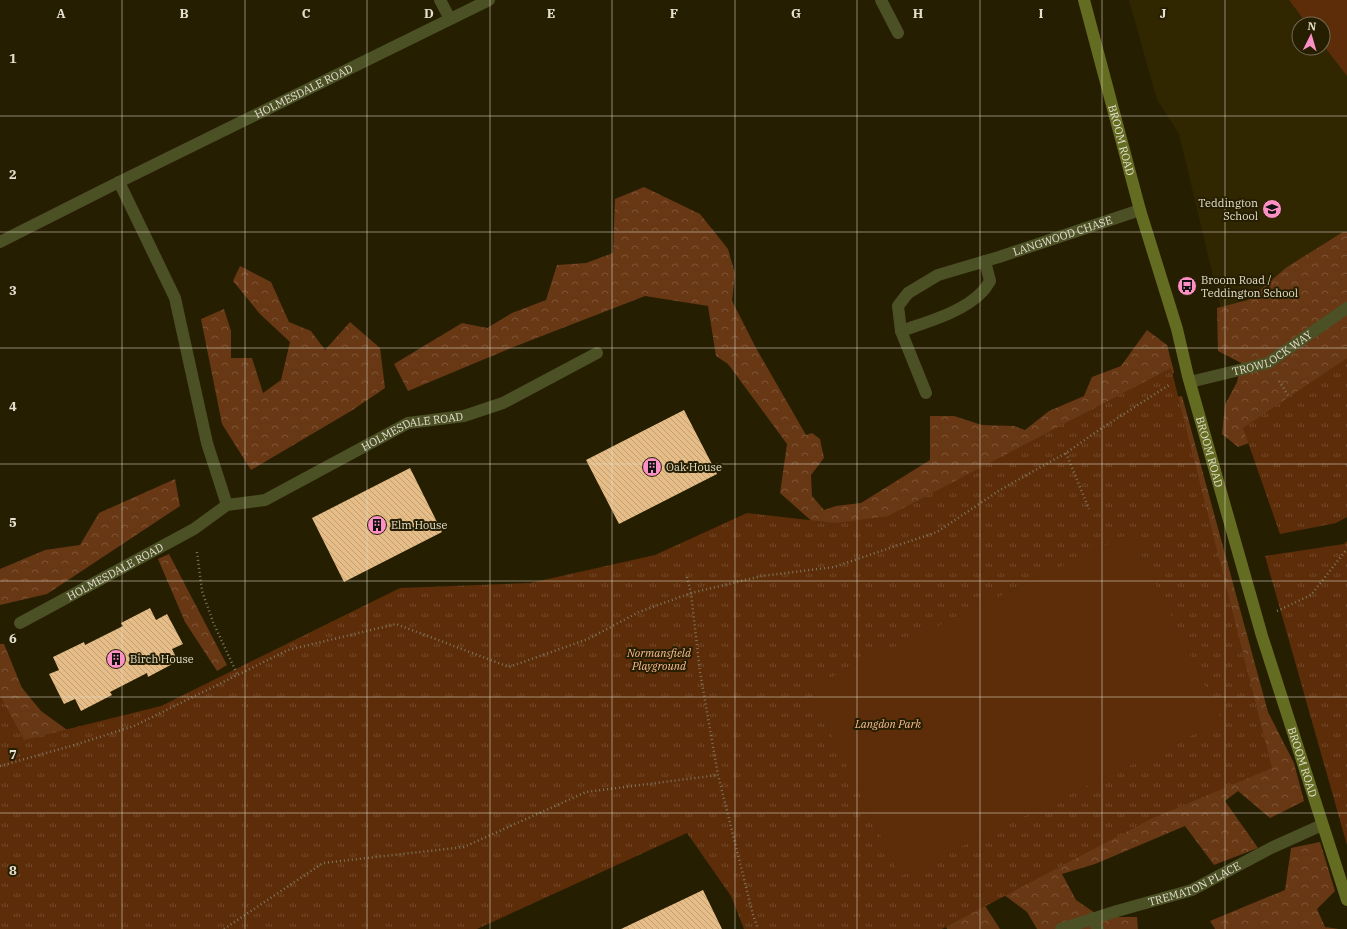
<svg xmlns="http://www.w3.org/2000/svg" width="1347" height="929" font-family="'IBM Plex Serif',serif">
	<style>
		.built { fill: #302600; fill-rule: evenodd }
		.forest { fill: url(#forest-crowns) }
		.park { fill: url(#park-tufts) }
		.pitch { fill: #5c2d08 }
		.building { fill: url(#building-back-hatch) }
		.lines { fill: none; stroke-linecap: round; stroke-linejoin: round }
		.path { stroke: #7e7760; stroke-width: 2.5; stroke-dasharray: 1 3; stroke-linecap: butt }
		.lane { stroke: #4b5025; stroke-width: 12 }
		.street { stroke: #4b5025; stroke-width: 12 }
		.secondary { stroke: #646c21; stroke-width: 12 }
		.grid { fill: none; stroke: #e4dfce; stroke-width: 1; stroke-opacity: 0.55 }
		.labels { text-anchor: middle; stroke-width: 4; stroke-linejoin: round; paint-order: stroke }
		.street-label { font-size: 11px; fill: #e4dfce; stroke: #261e01 }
		.poi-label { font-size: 11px; fill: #e4dfce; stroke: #261e01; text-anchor: start }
		.park-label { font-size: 11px; font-style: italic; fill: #fcbc94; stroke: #261e01 }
		.grid-label { font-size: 13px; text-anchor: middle; font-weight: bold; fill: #e4dfce; stroke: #261e01; stroke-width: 4; stroke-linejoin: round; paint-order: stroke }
	</style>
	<defs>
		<pattern id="forest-crowns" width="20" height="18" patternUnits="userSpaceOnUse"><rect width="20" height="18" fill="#683815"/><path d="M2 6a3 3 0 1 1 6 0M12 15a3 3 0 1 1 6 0" fill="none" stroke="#7d5436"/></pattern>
		<pattern id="park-tufts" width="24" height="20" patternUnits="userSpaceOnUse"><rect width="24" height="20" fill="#5c2d08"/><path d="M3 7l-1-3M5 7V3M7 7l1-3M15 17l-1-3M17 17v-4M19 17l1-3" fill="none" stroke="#734b2b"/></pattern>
		<pattern id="building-back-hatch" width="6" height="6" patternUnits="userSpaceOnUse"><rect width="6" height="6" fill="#e6bd87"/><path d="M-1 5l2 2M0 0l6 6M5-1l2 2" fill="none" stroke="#be9e75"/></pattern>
	</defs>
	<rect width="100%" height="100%" fill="#261e01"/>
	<path class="built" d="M 1129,0 L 1347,0 L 1347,284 L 1228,339 L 1179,134 L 1157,100 ZM 1299,24 L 1323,24 L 1323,48 L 1299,48 Z"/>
	<path class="forest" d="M 644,187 L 700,214 L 728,249 L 735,274 L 732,301 L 756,348 L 806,435 L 812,433 L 820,439 L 824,458 L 811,475 L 812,496 L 824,510 L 836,506 L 861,503 L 930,460 L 930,416 L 954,416 L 982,425 L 1014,426 L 1025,430 L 1049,411 L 1084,396 L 1092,377 L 1121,366 L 1147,330 L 1167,345 L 1174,372 L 1158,388 L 941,505 L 824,532 L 780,493 L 787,444 L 728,364 L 716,356 L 708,306 L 645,296 L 511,348 L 408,391 L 394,364 L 462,323 L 487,328 L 512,313 L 546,300 L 557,265 L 586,263 L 613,253 L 615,199 Z
		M 1343,232 L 1347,232 L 1347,387 L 1263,438 L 1238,447 L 1222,434 L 1225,405 L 1237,382 L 1241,363 L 1218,351 L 1217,308 L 1248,300 L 1287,267 Z
		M 240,266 L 271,282 L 289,322 L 311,331 L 325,350 L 350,322 L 380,348 L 385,388 L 351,411 L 251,470 L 222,424 L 201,319 L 224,309 L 231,331 L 231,358 L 252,358 L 263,393 L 281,380 L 290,342 L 260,314 L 233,281 Z
		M 1182,396 L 1268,712 L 1294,763 L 1304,801 L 1270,818 L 1238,791 L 1225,801 L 1258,848 L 1214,865 L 1185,826 L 1095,864 L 1062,874 L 1076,900 L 1101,917 L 1137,917 L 1138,929 L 1037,929 L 1027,912 L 1000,892 L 982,901 L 1000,929 L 947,929 L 944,920 L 859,929 L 1157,401 Z
		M 175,479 L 180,506 L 47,594 L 0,605 L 0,569 L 45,550 L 80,545 L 99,513 Z
		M 169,554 L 227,665 L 217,671 L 185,622 L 158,559 Z
		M 0,644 L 4,644 L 22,688 L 41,711 L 70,732 L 0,750 Z
		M 1320,842 L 1335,891 L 1317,909 L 1325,927 L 1339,929 L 1215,929 L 1210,921 L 1285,890 L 1291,848 Z"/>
	<path class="park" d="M 1347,358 L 1347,517 L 1336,523 L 1280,534 L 1243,428 Z
		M 1171,368 L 1272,768 L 1151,819 L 942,929 L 744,929 L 731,896 L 687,833 L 477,929 L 0,929 L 0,695 L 24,740 L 161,706 L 400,588 L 530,583 L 655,555 L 747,513 L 836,523 L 888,516 Z
		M 1347,541 L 1347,845 L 1265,556 L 1344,544 Z"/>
	<path class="pitch" d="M 1289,0 L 1347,0 L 1347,76 L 1323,45 L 1323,24 L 1307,24 Z
		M 1131,533 L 1222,721 L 900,876 L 809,688 Z"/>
	<path class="building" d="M 684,410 L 717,474 L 619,524 L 586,460 Z
		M 410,468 L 442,532 L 344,582 L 312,518 Z
		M 150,608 L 156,620 L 167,614 L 183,644 L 172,649 L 178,661 L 148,677 L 147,673 L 110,692 L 112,695 L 81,711 L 75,699 L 64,704 L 49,674 L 59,670 L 53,657 L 84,642 L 85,645 L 123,626 L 121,623 Z
		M 703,890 L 722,929 L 621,929 Z"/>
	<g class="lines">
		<path class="path" d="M 1279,381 L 1289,397
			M 1066,453 L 1089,509
			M 197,552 L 202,591 L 213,622 L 237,674
			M 687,577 L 691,593 L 700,672 L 718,775 L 753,915 L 758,929
			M 1277,611 L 1311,595 L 1347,549
			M 0,766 L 71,746 L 134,726 L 288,650 L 396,624 L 509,667 L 588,639 L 639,612 L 691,593 L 762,576 L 834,567 L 937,532 L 1000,490 L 1066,453 L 1099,430 L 1169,385
			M 224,929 L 323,863 L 464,847 L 586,792 L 718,775"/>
		<path class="lane" d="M 881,0 L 898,33
			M 1093,918 L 1098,929"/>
		<g class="street">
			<path d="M 440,0 L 450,19"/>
			<path d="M 119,182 L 175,298 L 207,443 L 227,505"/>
			<path id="s1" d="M 0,242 L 119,182 L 489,0"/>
			<path d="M 901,331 C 927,322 964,312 983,291 C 986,288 988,284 990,281 L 985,261"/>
			<path id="s2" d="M 1190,382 L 1268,363 L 1347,308"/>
			<path id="s3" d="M 926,393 L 901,331 L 898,306 L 908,293 L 938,275 L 999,257 L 1140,210"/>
			<path id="s4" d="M 20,623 L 194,529 L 227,505 L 265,500 L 408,423 L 464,416 L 503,403 L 597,353"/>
			<path id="s5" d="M 1061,929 L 1117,911 L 1192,890 L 1271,848 L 1322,825"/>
		</g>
		<path class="secondary" id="s6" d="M 1084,0 L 1140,210 L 1177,329 L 1188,376 L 1262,636 L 1347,900"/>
	</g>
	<path class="grid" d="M 122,0 L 122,929M 245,0 L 245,929M 367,0 L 367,929M 490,0 L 490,929M 612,0 L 612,929M 735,0 L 735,929M 857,0 L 857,929M 980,0 L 980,929M 1102,0 L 1102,929M 1225,0 L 1225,929M 0,116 L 1347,116M 0,232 L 1347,232M 0,348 L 1347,348M 0,464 L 1347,464M 0,581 L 1347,581M 0,697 L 1347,697M 0,813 L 1347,813"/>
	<defs>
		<g id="school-disc" transform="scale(1)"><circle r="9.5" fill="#fc8fc3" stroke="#261e01"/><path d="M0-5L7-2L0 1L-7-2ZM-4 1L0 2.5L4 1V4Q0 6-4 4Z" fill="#111"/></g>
		<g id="bus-disc" transform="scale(1)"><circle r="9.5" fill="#fc8fc3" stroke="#261e01"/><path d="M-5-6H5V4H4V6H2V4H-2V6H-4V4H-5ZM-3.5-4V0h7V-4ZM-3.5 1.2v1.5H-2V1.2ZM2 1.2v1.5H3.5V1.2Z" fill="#111"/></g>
		<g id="building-disc" transform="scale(1)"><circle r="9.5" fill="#fc8fc3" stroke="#261e01"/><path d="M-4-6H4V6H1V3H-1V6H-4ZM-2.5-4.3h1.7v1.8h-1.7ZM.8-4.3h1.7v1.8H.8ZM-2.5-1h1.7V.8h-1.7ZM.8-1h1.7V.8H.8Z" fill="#111"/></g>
	</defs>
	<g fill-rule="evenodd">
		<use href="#school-disc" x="1272" y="209"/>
		<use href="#bus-disc" x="1187" y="286"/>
		<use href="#building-disc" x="652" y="467"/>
		<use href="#building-disc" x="377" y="525"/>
		<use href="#building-disc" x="116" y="659"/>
	</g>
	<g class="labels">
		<g class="street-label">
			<text dy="4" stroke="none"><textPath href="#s1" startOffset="339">HOLMESDALE ROAD</textPath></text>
			<text dy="4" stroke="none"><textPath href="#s6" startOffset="145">BROOM ROAD</textPath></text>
			<text dy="4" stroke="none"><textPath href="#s3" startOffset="274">LANGWOOD CHASE</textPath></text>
			<text dy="4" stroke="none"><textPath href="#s2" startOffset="88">TROWLOCK WAY</textPath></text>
			<text dy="4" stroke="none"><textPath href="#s4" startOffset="441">HOLMESDALE ROAD</textPath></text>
			<text dy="4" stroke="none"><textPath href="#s6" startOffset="469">BROOM ROAD</textPath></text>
			<text dy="4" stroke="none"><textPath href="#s4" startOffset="108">HOLMESDALE ROAD</textPath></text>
			<text dy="4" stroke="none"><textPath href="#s6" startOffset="793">BROOM ROAD</textPath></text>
			<text dy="4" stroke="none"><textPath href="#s5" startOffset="141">TREMATON PLACE</textPath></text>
		</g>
		<g class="poi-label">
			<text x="1258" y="207" text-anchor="end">Teddington<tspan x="1258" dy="13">School</tspan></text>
			<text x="1201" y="284">Broom Road /<tspan x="1201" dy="13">Teddington School</tspan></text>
			<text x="666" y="471">Oak House</text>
			<text x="391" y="529">Elm House</text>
			<text x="130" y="663">Birch House</text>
		</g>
		<g class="park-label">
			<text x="659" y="657">Normansfield<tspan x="659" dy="13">Playground</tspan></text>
			<text x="888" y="728">Langdon Park</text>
		</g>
	</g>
	<g class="grid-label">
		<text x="61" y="18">A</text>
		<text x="184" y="18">B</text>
		<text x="306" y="18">C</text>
		<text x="429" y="18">D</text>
		<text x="551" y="18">E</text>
		<text x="674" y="18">F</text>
		<text x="796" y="18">G</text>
		<text x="918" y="18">H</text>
		<text x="1041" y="18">I</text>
		<text x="1163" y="18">J</text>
		<text x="13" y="63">1</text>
		<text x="13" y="179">2</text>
		<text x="13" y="295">3</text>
		<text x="13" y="411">4</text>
		<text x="13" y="527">5</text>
		<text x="13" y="643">6</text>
		<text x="13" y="759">7</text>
		<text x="13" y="875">8</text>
	</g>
	<g transform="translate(1311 36) rotate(5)"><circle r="19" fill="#261e01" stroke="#726b53"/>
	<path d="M0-3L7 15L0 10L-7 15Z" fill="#fc8fc3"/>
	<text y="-6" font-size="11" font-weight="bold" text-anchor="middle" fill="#e4dfce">N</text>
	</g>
</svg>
